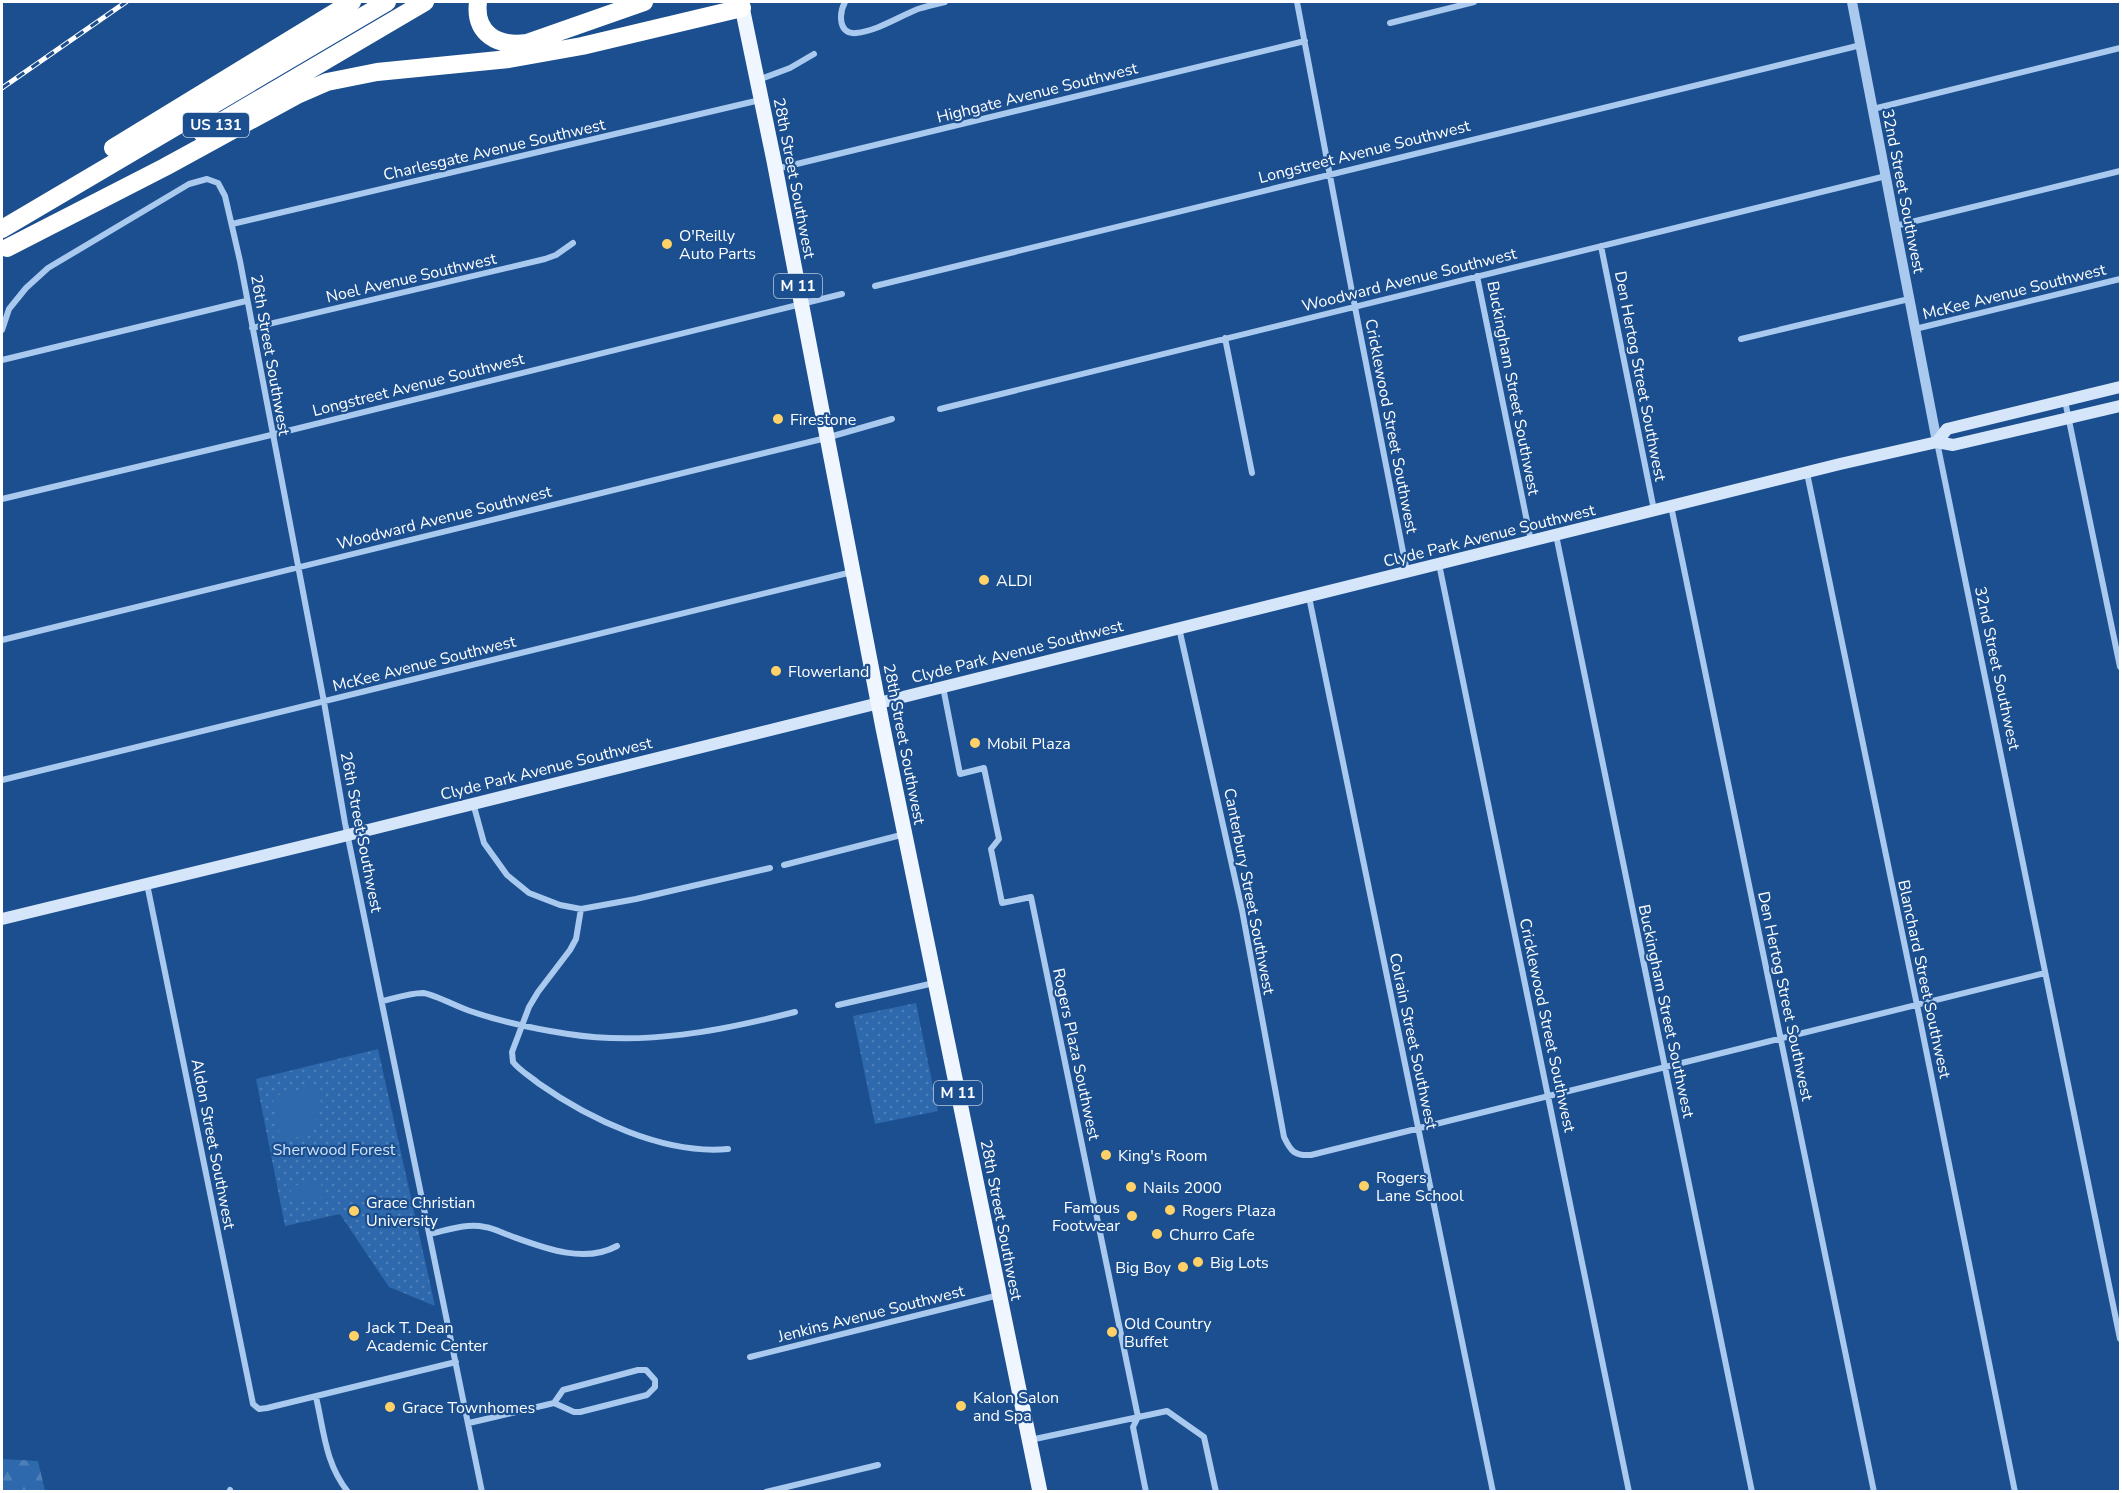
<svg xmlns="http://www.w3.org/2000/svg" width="2122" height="1493" font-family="'Nunito Sans',sans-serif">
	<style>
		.grass { fill: url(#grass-dots) }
		.forest { fill: url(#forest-firs) }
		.pitch { fill: #2e69ad }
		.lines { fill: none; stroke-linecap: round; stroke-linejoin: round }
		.minor { stroke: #a9c9ee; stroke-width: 6 }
		.tertiary { stroke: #a9c9ee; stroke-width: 10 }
		.secondary { stroke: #d6e6fa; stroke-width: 12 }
		.primary { stroke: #f0f6ff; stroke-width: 15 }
		.motorway { stroke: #fff; stroke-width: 18 }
		.rail-casing { stroke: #fff; stroke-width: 5 }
		.rail { stroke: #1b4f8f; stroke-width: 3; stroke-dasharray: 9; stroke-linecap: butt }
		.poi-dot { fill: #ffd166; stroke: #1b4f8f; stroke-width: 2 }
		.labels { text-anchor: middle; stroke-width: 4.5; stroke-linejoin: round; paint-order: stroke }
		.shield { fill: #1b4f8f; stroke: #bbcadd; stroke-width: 1.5 }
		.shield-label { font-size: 15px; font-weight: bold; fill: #fff }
		.street-label { font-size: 16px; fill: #fff; stroke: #1b4f8f }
		.poi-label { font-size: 16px; fill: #fff; stroke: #1b4f8f; text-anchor: start }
		.park-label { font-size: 16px; fill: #cfe3fa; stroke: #1b4f8f }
	</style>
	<defs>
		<pattern id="grass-dots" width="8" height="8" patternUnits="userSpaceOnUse" patternTransform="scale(1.5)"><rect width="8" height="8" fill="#2e69ad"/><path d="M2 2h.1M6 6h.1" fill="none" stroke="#4d80b9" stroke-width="1.8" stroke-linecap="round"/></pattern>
		<pattern id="forest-firs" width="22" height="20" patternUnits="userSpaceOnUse" patternTransform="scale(1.5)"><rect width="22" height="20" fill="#2e69ad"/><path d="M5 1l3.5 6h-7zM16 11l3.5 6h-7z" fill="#4d80b9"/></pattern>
	</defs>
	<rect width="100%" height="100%" fill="#1b4f8f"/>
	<path class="grass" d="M 916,1003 L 938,1111 L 875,1124 L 853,1016 Z
		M 378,1049 L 435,1306 L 389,1287 L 340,1214 L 285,1226 L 256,1079 Z"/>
	<path class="forest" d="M 2,1459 L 38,1461 L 45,1491 L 2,1491 Z"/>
	<path class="pitch" d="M 320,1084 C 324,1116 313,1135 281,1143 L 272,1097 Z
		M 320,1180 L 324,1197 L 294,1204 L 290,1187 Z"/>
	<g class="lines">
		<path class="minor" d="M 845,2 C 839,13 838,35 856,33 C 877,31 898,17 918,9 C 927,6 936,4 945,2
			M 1297,2 L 1353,297 L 1407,572
			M 1390,23 L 1474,2
			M 758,80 L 790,68 L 814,54
			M 1873,109 L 2120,48
			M 776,169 L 1305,41
			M 232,224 L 760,100
			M 1895,226 L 2120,171
			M 1601,246 L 1654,510
			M 1477,276 L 1531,541
			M 875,286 L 1861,45
			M 252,328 L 545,259 L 556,255 L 573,243
			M 1915,329 L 2120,279
			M 2,330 L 9,309 L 26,288 L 48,268 L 189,184 L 207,179 L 218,183 L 225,196 L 240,261 L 324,702 L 345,823 L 482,1492
			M 1225,338 L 1252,473
			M 1741,339 L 1909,299
			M 2,360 L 246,301
			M 2065,401 L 2120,667
			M 940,409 L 1886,176
			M 1937,442 L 2120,1339
			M 1807,473 L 1917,1005 L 2015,1492
			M 2,499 L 271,435 L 842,294
			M 1671,506 L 1874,1492
			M 1556,535 L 1752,1492
			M 1439,564 L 1629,1492
			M 1309,597 L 1493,1492
			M 1179,628 L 1242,910 L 1284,1137 C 1291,1152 1295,1156 1311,1155 L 2045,973
			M 2,640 L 826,438 L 892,419
			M 943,687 L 960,774 L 984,768 L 999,839 L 991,849 L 1002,903 L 1031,897 L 1138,1417 L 1133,1427 L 1146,1492
			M 2,780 L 852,572
			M 473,803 L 484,843 L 507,875 L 529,893 L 560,905 L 581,909 L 636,899 L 770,868
			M 784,865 L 905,834
			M 147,884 L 253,1404 L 259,1409 L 267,1408 L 456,1362
			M 581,909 L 576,939 L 570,950 L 538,992 L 529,1007 L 512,1052 L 513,1062 C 520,1071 530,1076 538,1083 C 589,1119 664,1155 728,1149
			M 383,1001 C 395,998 410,993 423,993 C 433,994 458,1007 470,1011 C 502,1022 535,1029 568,1034 C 645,1046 720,1031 795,1012
			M 838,1005 L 934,983
			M 430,1234 C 448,1230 466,1223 485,1227 C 493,1228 502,1233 511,1236 C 544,1248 584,1264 617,1246
			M 750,1357 L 999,1295
			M 316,1397 C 324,1431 325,1463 348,1492
			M 469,1423 L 554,1403 L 574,1412 L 580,1412 L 647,1395 L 655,1387 L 655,1380 L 646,1370 L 638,1370 L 563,1390 L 554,1403
			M 1030,1440 L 1167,1411 L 1204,1437 L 1216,1492
			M 229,1492 L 230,1490
			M 766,1492 L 878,1465"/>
		<path class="tertiary" d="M 1852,2 L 1937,442"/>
		<path class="secondary" d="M 1937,442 L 1947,429 L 2120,387
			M 2,919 L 336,838 L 1840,464 L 1937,442 L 1953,445 L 2120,406"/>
		<path class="primary" d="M 741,2 L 774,161 L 883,728 L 1040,1492"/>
		<path class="motorway" d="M 478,2 C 474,34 498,47 527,43 L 644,2
			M 202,133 L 425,2
			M 113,148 L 352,2
			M 2,229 L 387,2
			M 7,248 L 165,167 L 297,95 L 327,82 L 377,72 L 509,59 L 582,46 L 742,8"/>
		<g class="rail-casing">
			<path id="rail" d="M 2,88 L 126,2"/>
		</g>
		<use href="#rail" class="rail"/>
	</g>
	<g class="poi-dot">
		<circle cx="667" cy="244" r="6"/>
		<circle cx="778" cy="419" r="6"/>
		<circle cx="984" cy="580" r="6"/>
		<circle cx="776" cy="671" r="6"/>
		<circle cx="975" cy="743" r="6"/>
		<circle cx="1106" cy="1155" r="6"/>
		<circle cx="1364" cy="1186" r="6"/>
		<circle cx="1131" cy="1187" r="6"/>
		<circle cx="1170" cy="1210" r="6"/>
		<circle cx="354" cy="1211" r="6"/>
		<circle cx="1132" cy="1216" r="6"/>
		<circle cx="1157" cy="1234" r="6"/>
		<circle cx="1198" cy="1262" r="6"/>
		<circle cx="1183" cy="1267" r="6"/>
		<circle cx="1112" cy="1332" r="6"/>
		<circle cx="354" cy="1336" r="6"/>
		<circle cx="961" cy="1406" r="6"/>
		<circle cx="390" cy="1407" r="6"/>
	</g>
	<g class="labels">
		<g class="shield">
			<rect x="183" y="113" width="66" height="24" rx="4.5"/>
			<rect x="774" y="274" width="48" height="24" rx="4.5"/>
			<rect x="934" y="1081" width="48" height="24" rx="4.5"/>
		</g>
		<g class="shield-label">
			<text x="216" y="130">US 131</text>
			<text x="798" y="291">M 11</text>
			<text x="958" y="1098">M 11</text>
		</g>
		<g class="street-label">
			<text transform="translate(1037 92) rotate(-14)" y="6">Highgate Avenue Southwest</text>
			<text transform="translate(494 149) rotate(-13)" y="6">Charlesgate Avenue Southwest</text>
			<text transform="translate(1364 151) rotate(-14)" y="6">Longstreet Avenue Southwest</text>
			<text transform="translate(795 178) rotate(79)" y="6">28th Street Southwest</text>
			<text transform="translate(1904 191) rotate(79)" y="6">32nd Street Southwest</text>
			<text transform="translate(411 277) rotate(-13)" y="6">Noel Avenue Southwest</text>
			<text transform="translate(1409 279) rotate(-14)" y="6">Woodward Avenue Southwest</text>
			<text transform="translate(2014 291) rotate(-14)" y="6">McKee Avenue Southwest</text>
			<text transform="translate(271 355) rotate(80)" y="6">26th Street Southwest</text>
			<text transform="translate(1641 376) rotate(79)" y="6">Den Hertog Street Southwest</text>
			<text transform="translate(418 384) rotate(-14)" y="6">Longstreet Avenue Southwest</text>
			<text transform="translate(1514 388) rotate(79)" y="6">Buckingham Street Southwest</text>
			<text transform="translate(1392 426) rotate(79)" y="6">Cricklewood Street Southwest</text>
			<text transform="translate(444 517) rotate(-14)" y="6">Woodward Avenue Southwest</text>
			<text transform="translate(1489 535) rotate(-14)" y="6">Clyde Park Avenue Southwest</text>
			<text transform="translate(1017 651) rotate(-14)" y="6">Clyde Park Avenue Southwest</text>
			<text transform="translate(424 663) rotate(-14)" y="6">McKee Avenue Southwest</text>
			<text transform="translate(1998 668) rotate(78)" y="6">32nd Street Southwest</text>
			<text transform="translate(905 744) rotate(79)" y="6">28th Street Southwest</text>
			<text transform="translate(546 768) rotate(-14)" y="6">Clyde Park Avenue Southwest</text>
			<text transform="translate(362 832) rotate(79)" y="6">26th Street Southwest</text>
			<text transform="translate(1250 891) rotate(79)" y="6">Canterbury Street Southwest</text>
			<text transform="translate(1925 979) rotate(78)" y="6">Blanchard Street Southwest</text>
			<text transform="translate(1786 996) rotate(78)" y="6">Den Hertog Street Southwest</text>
			<text transform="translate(1667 1011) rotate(78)" y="6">Buckingham Street Southwest</text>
			<text transform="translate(1548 1025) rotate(78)" y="6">Cricklewood Street Southwest</text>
			<text transform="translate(1414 1041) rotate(78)" y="6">Colrain Street Southwest</text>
			<text transform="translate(1077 1054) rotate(78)" y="6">Rogers Plaza Southwest</text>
			<text transform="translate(214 1144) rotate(79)" y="6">Aldon Street Southwest</text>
			<text transform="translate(1002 1220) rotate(79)" y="6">28th Street Southwest</text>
			<text transform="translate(871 1313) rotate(-14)" y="6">Jenkins Avenue Southwest</text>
		</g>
		<g class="poi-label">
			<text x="679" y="241">O'Reilly<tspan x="679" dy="18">Auto Parts</tspan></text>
			<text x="790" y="425">Firestone</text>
			<text x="996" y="586">ALDI</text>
			<text x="788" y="677">Flowerland</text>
			<text x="987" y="749">Mobil Plaza</text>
			<text x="1118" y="1161">King's Room</text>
			<text x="1376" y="1183">Rogers<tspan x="1376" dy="18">Lane School</tspan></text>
			<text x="1143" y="1193">Nails 2000</text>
			<text x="366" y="1208">Grace Christian<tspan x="366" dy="18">University</tspan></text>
			<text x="1120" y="1213" text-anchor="end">Famous<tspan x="1120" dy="18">Footwear</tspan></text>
			<text x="1182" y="1216">Rogers Plaza</text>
			<text x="1169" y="1240">Churro Cafe</text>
			<text x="1210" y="1268">Big Lots</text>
			<text x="1171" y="1273" text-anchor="end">Big Boy</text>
			<text x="1124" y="1329">Old Country<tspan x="1124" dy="18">Buffet</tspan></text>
			<text x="366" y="1333">Jack T. Dean<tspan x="366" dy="18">Academic Center</tspan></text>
			<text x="973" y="1403">Kalon Salon<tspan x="973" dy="18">and Spa</tspan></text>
			<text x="402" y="1413">Grace Townhomes</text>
		</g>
		<g class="park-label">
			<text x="334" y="1155">Sherwood Forest</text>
		</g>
	</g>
	<rect width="2122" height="1493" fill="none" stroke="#ffffff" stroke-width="6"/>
</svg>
